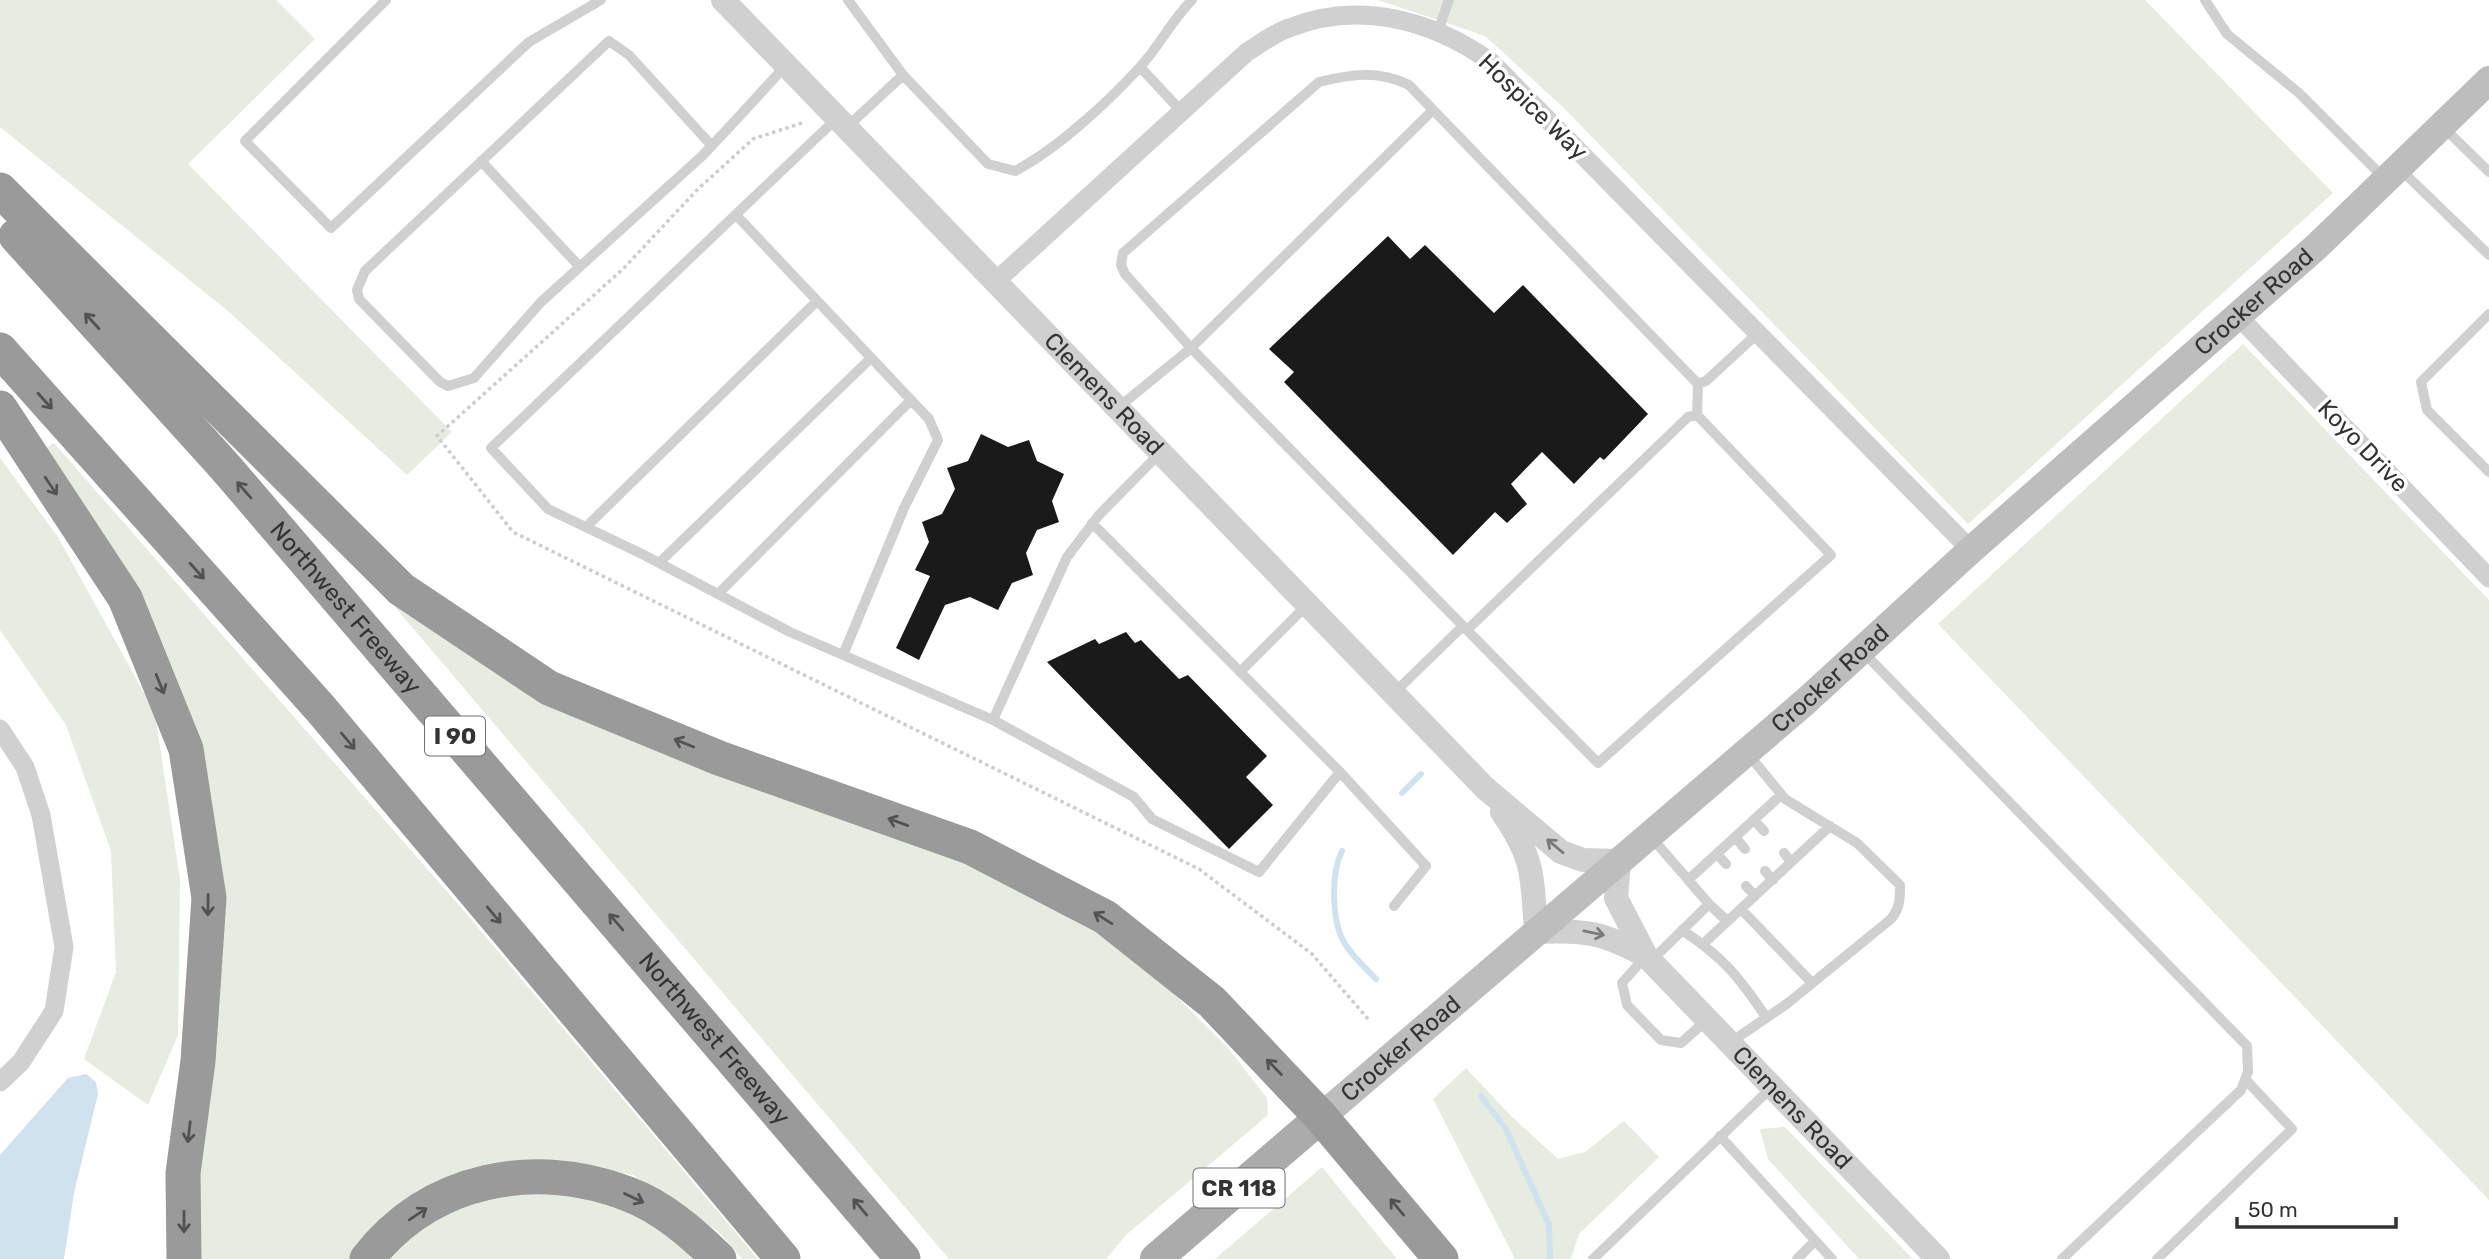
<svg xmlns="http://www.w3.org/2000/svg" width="2489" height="1259" font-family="Rubik,sans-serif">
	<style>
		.green { fill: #e6ecdf }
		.water { fill: #cfe2ee }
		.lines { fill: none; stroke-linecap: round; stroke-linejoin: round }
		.stream { stroke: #cfe2ee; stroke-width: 6 }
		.building { fill: #1a1a1a }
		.path { stroke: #cdcdcd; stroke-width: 3.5; stroke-dasharray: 3.5 3.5; stroke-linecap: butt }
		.service { stroke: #d0d0d0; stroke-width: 10 }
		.minor { stroke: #d0d0d0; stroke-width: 19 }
		.tertiary { stroke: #d0d0d0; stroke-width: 24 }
		.secondary { stroke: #bdbdbd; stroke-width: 28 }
		.primary { stroke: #ababab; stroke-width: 32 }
		.motorway { stroke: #9a9a9a; stroke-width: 35 }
		.oneway { stroke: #525252 }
		.oneway2 { stroke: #7a7a7a }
		.labels { text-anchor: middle; stroke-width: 7; stroke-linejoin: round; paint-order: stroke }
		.shield { fill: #fff; stroke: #707070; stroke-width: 2 }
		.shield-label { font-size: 23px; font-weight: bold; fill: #333 }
		.street-label { font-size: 24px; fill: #333; stroke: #fff }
	</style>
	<rect width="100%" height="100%" fill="#fff"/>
	<path class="green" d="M 0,0 L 276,0 L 315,39 L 188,164 L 452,432 L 407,475 L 228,311 L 0,127 Z
		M 1378,0 L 2145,0 L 2333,193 L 1968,524 L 1564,108 L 1485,36 Z
		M 2243,344 L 2489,600 L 2489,1200 L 1938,624 Z
		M 54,443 L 458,904 L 758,1259 L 742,1259 L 719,1232 L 633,1175 L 586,1166 L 531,1160 L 351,1259 L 194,1259 L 218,861 L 44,449 Z
		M 0,458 L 58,537 L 155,713 L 180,880 L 178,1035 L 148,1105 L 84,1059 L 116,972 L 111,851 L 66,725 L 0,630 Z
		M 389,600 L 432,628 L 1015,877 L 1137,957 L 1228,1048 L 1267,1098 L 1268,1115 L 1126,1235 L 1106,1259 L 949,1259 Z
		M 1466,1068 L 1510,1115 L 1558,1159 L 1585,1152 L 1624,1121 L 1659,1157 L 1579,1234 L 1571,1259 L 1515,1259 L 1433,1099 Z
		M 1785,1127 L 1913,1259 L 1859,1259 L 1768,1159 L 1760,1129 Z
		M 1322,1167 L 1397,1259 L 1215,1259 Z
		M 597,1193 L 662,1224 L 703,1259 L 382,1259 L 419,1224 L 483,1194 Z"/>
	<path class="water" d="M 86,1074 L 96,1082 L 98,1094 L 74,1193 L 64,1259 L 0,1259 L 0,1155 L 68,1078 Z"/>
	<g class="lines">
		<path class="stream" d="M 1402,793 L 1421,774
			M 1342,851 C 1335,865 1334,879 1334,894 C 1335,940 1345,947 1376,979
			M 1481,1096 L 1506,1129 L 1549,1225 L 1550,1259"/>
	</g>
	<path class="building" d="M 1388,236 L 1410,259 L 1425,245 L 1494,313 L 1523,285 L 1648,414 L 1604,460 L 1600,457 L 1574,484 L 1542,452 L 1511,484 L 1527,504 L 1507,523 L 1495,512 L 1453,555 L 1284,382 L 1294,372 L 1269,349 Z
		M 981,434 L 1008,447 L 1029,440 L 1037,461 L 1064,474 L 1052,501 L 1059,522 L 1037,530 L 1026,553 L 1033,575 L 1012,583 L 998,610 L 970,597 L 945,605 L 919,660 L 896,648 L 930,576 L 915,570 L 929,542 L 922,522 L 942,514 L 955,489 L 947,468 L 968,461 Z
		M 1126,632 L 1135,643 L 1141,640 L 1179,679 L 1188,675 L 1267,756 L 1246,777 L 1273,805 L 1229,849 L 1047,662 L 1095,639 L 1099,644 Z"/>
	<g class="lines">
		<path class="path" d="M 802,123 L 753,139 L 698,189 L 623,269 L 437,436 L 513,532 L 1199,869 L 1312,954 L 1368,1019"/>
		<path class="service" d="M 386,0 L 245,141 L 331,228 L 529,42 L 601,0
			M 848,0 L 903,75 L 988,164 L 1015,171 C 1057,149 1107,103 1139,68 C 1159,47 1171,21 1192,0
			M 2205,0 L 2227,34 L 2299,93 L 2385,179
			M 1438,31 L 1449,0
			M 1140,67 L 1182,112
			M 1433,110 L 1191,348 L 1463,626
			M 836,119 L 491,448 L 548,509 L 644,555 L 790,632 L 993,720 L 1134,797 L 1152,819 L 1259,872 L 1340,772 L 1092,523
			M 2442,126 L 2489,172
			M 847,127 L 903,75
			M 712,146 L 629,55 L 609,41 L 365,271 L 357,290 L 359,299 L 440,382 L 448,386 L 474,378 L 541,302 L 702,156 C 731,126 758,96 786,65
			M 481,161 L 579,266
			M 2399,168 L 2489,255
			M 736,215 L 929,419 L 938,440 L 904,508 L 843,655
			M 2489,314 L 2421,382 L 2427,410 L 2489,472
			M 1119,407 L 1191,348 L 1125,274 L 1121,265 L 1123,253 L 1319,82 C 1351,74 1378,70 1409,85 L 1698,384 L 1706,381 L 1758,333
			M 586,527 L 817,301
			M 659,563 L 871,358
			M 718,594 L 911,400
			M 1467,630 L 1688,417 L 1697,415
			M 1864,653 L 2247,1046 L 2248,1072 L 2241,1090 L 2062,1259
			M 1240,672 L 1306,606
			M 1394,693 L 1463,626 L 1598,763 L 1831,555 L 1697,415 L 1698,384
			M 993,720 L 1067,557 L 1099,515 L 1161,452
			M 1340,772 L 1426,866 L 1394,906
			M 1754,820 L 1764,831
			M 1735,837 L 1745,849
			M 1652,838 L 1709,904 L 1652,960
			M 1784,853 L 1791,862
			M 1717,854 L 1726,864
			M 1765,871 L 1773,880
			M 1688,880 L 1781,795
			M 1746,886 L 1755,896
			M 1709,904 L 1727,921
			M 1741,909 L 1812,983
			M 1682,930 C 1723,957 1739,977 1766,1017
			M 1703,944 L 1830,826
			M 1646,956 L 1622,983 L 1627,1005 L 1661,1040 L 1681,1043 L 1707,1020
			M 1731,1042 L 1788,1003 L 1891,919 C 1900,908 1900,899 1900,885 L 1857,843 L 1785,799 L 1749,755
			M 1720,1136 L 1832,1259
			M 1593,1259 L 1771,1088
			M 1797,1259 L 1815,1241
			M 2157,1259 L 2292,1129 L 2245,1079"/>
		<path class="minor" d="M 996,281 L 1247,52 C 1260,44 1274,33 1289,28 C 1359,0 1432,20 1491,62 L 1971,550
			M 2237,315 L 2489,578
			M 0,729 L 25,767 L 41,815 L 64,947 L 54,1011 L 21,1062 L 0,1082"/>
		<g class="tertiary">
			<path id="s1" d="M 723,0 L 1485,788 L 1561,852 L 1583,860 L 1619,861 L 1616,898 L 1646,956 L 1938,1259"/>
			<path d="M 1502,812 C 1535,860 1532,876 1536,932 C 1586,930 1602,932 1646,956"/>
		</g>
		<path class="secondary" id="s2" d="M 1321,1117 L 1805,702 L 1971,550 L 2315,248 L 2489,80"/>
		<path class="primary" d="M 1156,1259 L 1321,1117"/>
		<g class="motorway">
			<path d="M 0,190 L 401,589 L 549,688 L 719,758 L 970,847 L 1105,917 L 1212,1002 L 1321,1117 L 1441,1259"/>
			<path id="s3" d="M 16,236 L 226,468 L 903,1259"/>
			<path d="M 0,350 L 320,708 L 783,1259"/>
			<path d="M 0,408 L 125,598 L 186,749 L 209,898 L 198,1061 L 183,1173 L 184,1259"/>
			<path d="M 367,1259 C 431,1177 534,1159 628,1194 C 663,1207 693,1234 719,1259"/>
		</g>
	</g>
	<defs><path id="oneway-shaft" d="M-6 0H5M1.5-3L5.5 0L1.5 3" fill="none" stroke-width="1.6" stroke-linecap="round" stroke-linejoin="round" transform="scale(1.75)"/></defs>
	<g class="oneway">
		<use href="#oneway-shaft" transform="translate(92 321) rotate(-132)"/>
		<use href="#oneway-shaft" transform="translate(45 401) rotate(48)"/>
		<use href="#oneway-shaft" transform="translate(51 486) rotate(56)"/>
		<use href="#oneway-shaft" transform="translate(244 490) rotate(-131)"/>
		<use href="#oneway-shaft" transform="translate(197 571) rotate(48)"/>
		<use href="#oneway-shaft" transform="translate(160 684) rotate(68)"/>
		<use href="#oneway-shaft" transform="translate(348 741) rotate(50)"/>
		<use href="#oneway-shaft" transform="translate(684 743) rotate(-158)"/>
		<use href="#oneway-shaft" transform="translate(898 822) rotate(-160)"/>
		<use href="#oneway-shaft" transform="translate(208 905) rotate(91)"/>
		<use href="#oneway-shaft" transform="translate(494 915) rotate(50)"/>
		<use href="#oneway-shaft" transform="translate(1103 918) rotate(-148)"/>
		<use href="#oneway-shaft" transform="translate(616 922) rotate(-131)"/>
		<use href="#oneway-shaft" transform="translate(1274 1067) rotate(-134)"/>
		<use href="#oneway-shaft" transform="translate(189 1132) rotate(97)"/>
		<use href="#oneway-shaft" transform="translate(634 1198) rotate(25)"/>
		<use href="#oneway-shaft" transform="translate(860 1207) rotate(-130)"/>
		<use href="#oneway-shaft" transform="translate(1397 1207) rotate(-130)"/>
		<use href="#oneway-shaft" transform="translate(418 1214) rotate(-34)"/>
		<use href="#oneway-shaft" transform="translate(184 1222) rotate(90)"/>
	</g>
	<g class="oneway2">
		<use href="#oneway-shaft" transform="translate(1555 846) rotate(-140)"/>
		<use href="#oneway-shaft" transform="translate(1594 933) rotate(12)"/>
	</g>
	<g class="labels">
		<g class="shield">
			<rect x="425" y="716.5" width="60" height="39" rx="5"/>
			<rect x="1193.5" y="1168.5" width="91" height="39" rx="5"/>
		</g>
		<g class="shield-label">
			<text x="455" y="744">I 90</text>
			<text x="1239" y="1196">CR 118</text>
		</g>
		<g class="street-label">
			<text transform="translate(1533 107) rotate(44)" y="8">Hospice Way</text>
			<text dy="8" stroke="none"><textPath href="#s2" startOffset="1239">Crocker Road</textPath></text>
			<text dy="8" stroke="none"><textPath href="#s1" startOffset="548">Clemens Road</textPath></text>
			<text transform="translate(2363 446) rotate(46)" y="8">Koyo Drive</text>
			<text dy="8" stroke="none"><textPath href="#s3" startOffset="497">Northwest Freeway</textPath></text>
			<text dy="8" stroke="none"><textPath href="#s2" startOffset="672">Crocker Road</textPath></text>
			<text dy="8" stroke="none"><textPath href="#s3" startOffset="1064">Northwest Freeway</textPath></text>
			<text dy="8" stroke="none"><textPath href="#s2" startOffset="105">Crocker Road</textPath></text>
			<text dy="8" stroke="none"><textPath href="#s1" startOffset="1568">Clemens Road</textPath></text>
		</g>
	</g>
	<path d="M2237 1217v10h159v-10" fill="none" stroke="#333333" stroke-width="3.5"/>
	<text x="2248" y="1217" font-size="21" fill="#333333" stroke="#ffffff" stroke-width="5" paint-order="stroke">50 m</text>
</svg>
